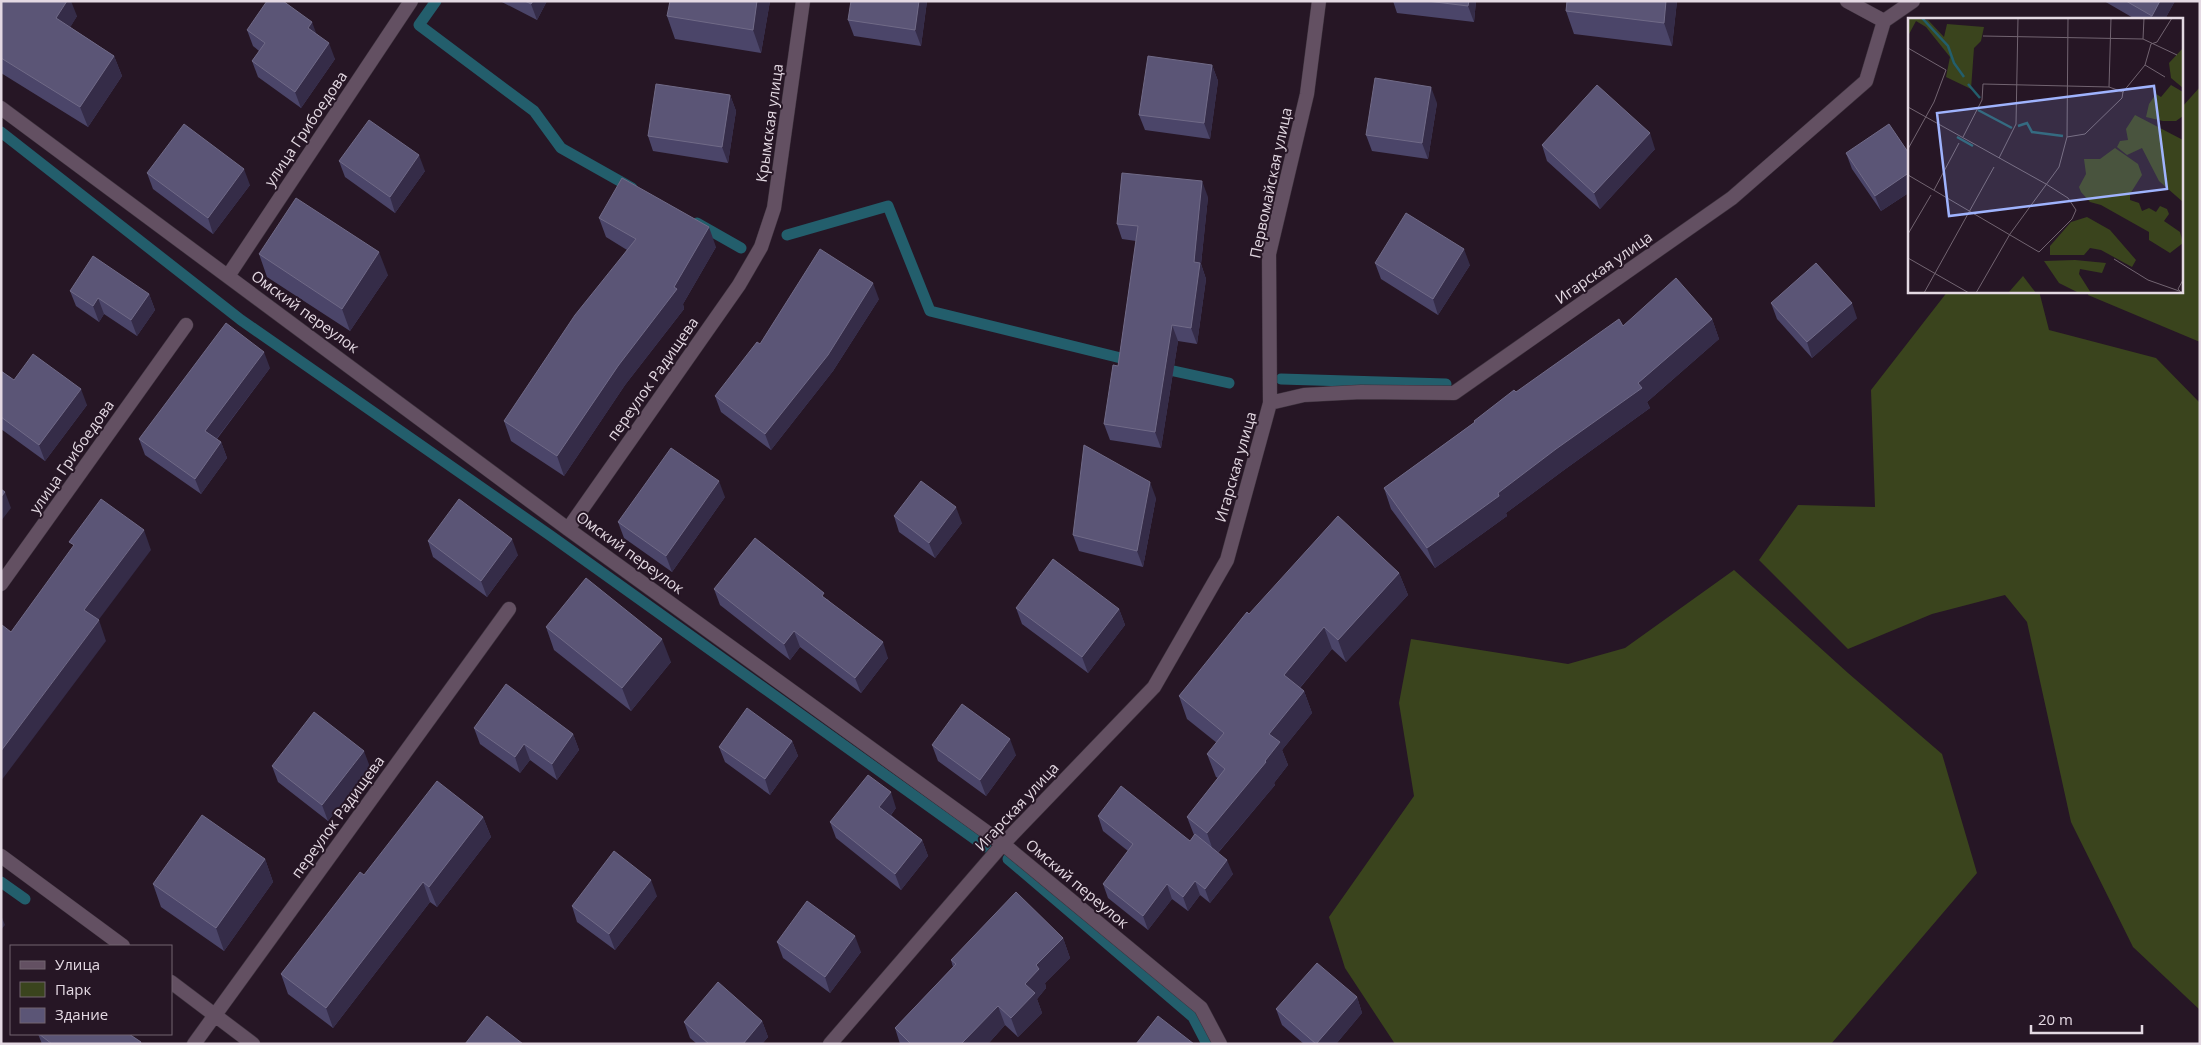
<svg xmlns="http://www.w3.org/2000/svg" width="2201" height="1045" font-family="'Open Sans',sans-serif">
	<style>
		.green { fill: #3a441d }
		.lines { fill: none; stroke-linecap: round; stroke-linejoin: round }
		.stream { stroke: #235e6c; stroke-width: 11 }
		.minor-casing { stroke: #3d323d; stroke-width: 15 }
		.minor { stroke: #635062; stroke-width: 14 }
		.wall { fill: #4b4569 }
		.shaded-wall { fill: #352c48 }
		.building { fill: #5b5576; stroke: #706a87 }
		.labels { text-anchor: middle; stroke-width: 4; stroke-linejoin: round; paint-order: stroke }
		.street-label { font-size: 15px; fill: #e4d9e3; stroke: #261625 }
		.inset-river { fill: none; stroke: #235e6c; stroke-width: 2.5 }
		.inset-road { fill: none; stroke: #726471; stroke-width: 1 }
		.view { fill: #9fb3fd; fill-opacity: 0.15; stroke: #9fb3fd; stroke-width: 2.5 }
		.inset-edge { fill: none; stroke: #e4d9e3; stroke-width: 2.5 }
	</style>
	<rect width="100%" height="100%" fill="#261625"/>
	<path class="green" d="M 2200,87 L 2200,342 L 2088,295 L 2089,291 L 2182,291 L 2182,107 Z
		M 1948,291 L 2039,291 L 2049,330 L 2156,358 L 2200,403 L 2200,1010 L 2133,947 L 2071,822 L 2027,622 L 2005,595 L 1932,614 L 1848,649 L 1759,560 L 1798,505 L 1875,507 L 1871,390 Z
		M 1734,570 L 1848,673 L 1942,754 L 1977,873 L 1831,1044 L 1395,1044 L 1345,968 L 1329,917 L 1414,796 L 1399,703 L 1411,639 L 1568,664 L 1625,648 Z"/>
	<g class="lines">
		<path class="stream" d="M 436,1 L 419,25 L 534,111 L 561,148 L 632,188
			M 1,132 L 241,320 L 551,536 L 986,847
			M 697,223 L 741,248
			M 787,235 L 888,206 L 930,311 L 1133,361
			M 1160,368 L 1229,383
			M 1281,379 L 1446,384
			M 1008,859 L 1193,1017 L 1207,1044
			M 1,882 L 25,899"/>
		<g class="minor-casing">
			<path id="minor" d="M 1847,1 L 1884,21
				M 1,108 L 568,529 L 1003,844 L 1201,1008 L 1220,1044
				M 228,276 L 411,1
				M 1270,403 L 1269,254 L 1307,94 L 1319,1
				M 568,529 L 739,285 L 761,247 L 774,208 L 803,1
				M 1,584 L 186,325
				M 1,856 L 123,946
				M 171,982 L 253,1044
				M 194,1044 L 509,609
				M 830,1044 L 1003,844 L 1154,687 L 1227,560 L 1270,403 L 1304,395 L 1361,392 L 1454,393 L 1732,198 L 1866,81 L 1884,21 L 1913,1"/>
		</g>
		<use href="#minor" class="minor"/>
	</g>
	<path class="wall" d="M 1,1 L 77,16 L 70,27 L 114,56 L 122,76 L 88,127 L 1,73 Z
		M 500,1 L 547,1 L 537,20 Z
		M 770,1 L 761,53 L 675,39 L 667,16 Z
		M 927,1 L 921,46 L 854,36 L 848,20 Z
		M 1393,1 L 1476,1 L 1474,22 L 1397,13 Z
		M 1567,1 L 1677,1 L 1672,46 L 1574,34 L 1566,11 Z
		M 2104,1 L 2175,1 L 2165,19 L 2135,19 Z
		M 247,30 L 317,34 L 335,59 L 301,108 L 258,77 L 252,61 L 259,51 L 253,46 Z
		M 1212,65 L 1218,81 L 1210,139 L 1145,130 L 1139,115 Z
		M 730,95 L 736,111 L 728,163 L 653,151 L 648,136 Z
		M 1437,103 L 1428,159 L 1372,151 L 1366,135 Z
		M 1542,145 L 1655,149 L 1600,209 L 1547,161 Z
		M 1846,153 L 1910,155 L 1910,192 L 1881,211 L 1852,169 Z
		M 339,161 L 425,171 L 395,213 L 345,177 Z
		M 147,173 L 250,185 L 213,234 L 153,189 Z
		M 1208,197 L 1201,264 L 1206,279 L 1197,344 L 1178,341 L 1161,448 L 1110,440 L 1104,424 L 1118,366 L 1136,241 L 1122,239 L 1117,224 Z
		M 599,218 L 716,247 L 683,304 L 684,309 L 625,385 L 564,476 L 511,441 L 504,421 L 627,250 L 606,237 Z
		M 259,254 L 388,275 L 350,331 L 267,277 Z
		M 1375,263 L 1470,265 L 1438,315 L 1381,279 Z
		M 70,291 L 149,294 L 155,310 L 137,336 L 104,314 L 99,322 L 76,306 Z
		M 879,299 L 833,371 L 771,450 L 721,412 L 715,396 L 760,344 Z
		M 1771,303 L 1857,318 L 1812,358 L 1777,319 Z
		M 1712,319 L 1719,339 L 1647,402 L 1650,408 L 1564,470 L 1506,513 L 1507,516 L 1435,568 L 1391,509 L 1384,488 L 1475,422 L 1474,421 L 1516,392 L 1623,326 Z
		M 270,368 L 217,439 L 221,442 L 227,458 L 201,494 L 145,455 L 139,439 Z
		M 1,371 L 14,380 L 87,405 L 45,461 L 1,429 Z
		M 725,497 L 672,572 L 624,538 L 618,522 Z
		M 1156,498 L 1143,567 L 1079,551 L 1073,535 Z
		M 894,516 L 962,523 L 935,558 L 899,532 Z
		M 428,541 L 518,555 L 487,597 L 433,557 Z
		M 1399,573 L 1408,595 L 1346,662 L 1332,649 L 1300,688 L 1304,691 L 1312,713 L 1282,750 L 1288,765 L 1274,783 L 1275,785 L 1218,853 L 1233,874 L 1210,903 L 1200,895 L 1188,911 L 1172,899 L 1148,930 L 1108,898 L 1103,884 L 1128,851 L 1103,831 L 1098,816 L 1190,841 L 1194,835 L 1187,817 L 1218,778 L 1216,777 L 1207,754 L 1217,743 L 1187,719 L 1179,696 L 1249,614 Z
		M 714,589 L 827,599 L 888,658 L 861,693 L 800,647 L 790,660 L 720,605 Z
		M 1016,608 L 1119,609 L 1125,625 L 1088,673 L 1022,624 Z
		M 546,627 L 671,662 L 631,711 L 554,650 Z
		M 474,728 L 573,734 L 579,750 L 557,780 L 530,760 L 520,773 L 480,744 Z
		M 792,741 L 798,756 L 770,795 L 725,762 L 719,747 Z
		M 932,745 L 1016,755 L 986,796 L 938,761 Z
		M 272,766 L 370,767 L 328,821 L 278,782 Z
		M 896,808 L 891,815 L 922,840 L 928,856 L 901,890 L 836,838 L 830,822 Z
		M 483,817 L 491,837 L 437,907 L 430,902 L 333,1028 L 288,994 L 281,974 L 364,875 Z
		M 265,859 L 273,882 L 224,951 L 161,907 L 153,884 Z
		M 657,896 L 615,950 L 577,922 L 572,906 Z
		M 1063,938 L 1070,958 L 1045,983 L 1046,988 L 1037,999 L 1042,1013 L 1018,1037 L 1005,1025 L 988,1044 L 900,1044 L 895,1028 L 953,967 L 951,960 Z
		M 777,942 L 861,952 L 830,993 L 783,958 Z
		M 1357,997 L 1362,1013 L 1336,1044 L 1304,1044 L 1282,1025 L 1276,1009 Z
		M 762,1021 L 768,1037 L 762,1044 L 697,1044 L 690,1038 L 684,1022 Z
		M 38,1034 L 129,1034 L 141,1044 L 42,1044 Z"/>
	<path class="shaded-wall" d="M 67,1 L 71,1 L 77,16 L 64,38 L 56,18 Z
		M 533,1 L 547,1 L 537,20 L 531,4 Z
		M 757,1 L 770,1 L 761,53 L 753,30 Z
		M 919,1 L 927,1 L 921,46 L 915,30 Z
		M 1469,1 L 1476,1 L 1474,22 L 1468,6 Z
		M 1666,1 L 1677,1 L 1672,46 L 1664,23 Z
		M 2160,1 L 2175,1 L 2165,19 L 2153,19 L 2152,16 Z
		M 312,22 L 318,38 L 308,28 Z
		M 329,43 L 335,59 L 301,108 L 295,92 Z
		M 114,56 L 122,76 L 88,127 L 80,107 Z
		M 1212,65 L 1218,81 L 1210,139 L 1204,123 Z
		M 1431,87 L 1437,103 L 1428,159 L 1422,143 Z
		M 730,95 L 736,111 L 728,163 L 722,147 Z
		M 1650,133 L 1655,149 L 1600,209 L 1594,193 Z
		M 419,155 L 425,171 L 395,213 L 390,197 Z
		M 244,169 L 250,185 L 213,234 L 208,218 Z
		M 1910,172 L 1910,192 L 1881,211 L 1875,196 Z
		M 1202,181 L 1208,197 L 1201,264 L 1206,279 L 1197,344 L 1191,328 L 1194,262 Z
		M 709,227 L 716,247 L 683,304 L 684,309 L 625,385 L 564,476 L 557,456 L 618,366 L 674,287 Z
		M 1464,249 L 1470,265 L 1438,315 L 1433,299 Z
		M 379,252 L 388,275 L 350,331 L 342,309 Z
		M 873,283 L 879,299 L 833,371 L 771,450 L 765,434 Z
		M 149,294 L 155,310 L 137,336 L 131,320 Z
		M 98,298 L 104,314 L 99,322 L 93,306 Z
		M 1852,303 L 1857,318 L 1812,358 L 1807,342 Z
		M 1712,319 L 1719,339 L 1647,402 L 1650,408 L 1564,470 L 1506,513 L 1507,516 L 1435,568 L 1427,548 L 1638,383 Z
		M 1172,325 L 1178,341 L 1161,448 L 1155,432 Z
		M 264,352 L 270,368 L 211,446 L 205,431 Z
		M 81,389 L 87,405 L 45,461 L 39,445 Z
		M 221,442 L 227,458 L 201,494 L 195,479 Z
		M 719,481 L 725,497 L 672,572 L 666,556 Z
		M 1150,482 L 1156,498 L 1143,567 L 1137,551 Z
		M 5,492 L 11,508 L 1,521 L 1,497 Z
		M 956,507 L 962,523 L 935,558 L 929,543 Z
		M 144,530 L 151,550 L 91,630 L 84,610 Z
		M 512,539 L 518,555 L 487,597 L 481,581 Z
		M 1399,573 L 1408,595 L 1346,662 L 1338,640 Z
		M 1119,609 L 1125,625 L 1088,673 L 1082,657 Z
		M 99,620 L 106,641 L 1,781 L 1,751 Z
		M 1324,627 L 1332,649 L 1292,697 L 1284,675 Z
		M 794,631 L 800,647 L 790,660 L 784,644 Z
		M 662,639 L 671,662 L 631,711 L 622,688 Z
		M 883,642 L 888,658 L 861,693 L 855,678 Z
		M 1304,691 L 1312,713 L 1282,750 L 1288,765 L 1274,783 L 1275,785 L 1215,856 L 1207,833 L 1269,734 Z
		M 573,734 L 579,750 L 557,780 L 552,764 Z
		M 1010,739 L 1016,755 L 986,796 L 980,780 Z
		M 792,741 L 798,756 L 770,795 L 765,779 Z
		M 524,744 L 530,760 L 520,773 L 515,757 Z
		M 364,751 L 370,767 L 328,821 L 322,805 Z
		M 891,792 L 896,808 L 885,822 L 879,807 Z
		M 483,817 L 491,837 L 437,907 L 429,887 Z
		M 922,840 L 928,856 L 901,890 L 895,874 Z
		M 265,859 L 273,882 L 224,951 L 216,928 Z
		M 1227,860 L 1233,874 L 1210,903 L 1205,889 Z
		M 651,880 L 657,896 L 615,950 L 609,934 Z
		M 1195,881 L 1200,895 L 1188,911 L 1183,897 Z
		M 423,882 L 430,902 L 333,1028 L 326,1008 Z
		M 1167,884 L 1172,899 L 1148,930 L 1143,916 Z
		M 1,915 L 5,925 L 1,930 Z
		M 855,936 L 861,952 L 830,993 L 825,977 Z
		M 1063,938 L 1070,958 L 1045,983 L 1046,988 L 1037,999 L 1042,1013 L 1018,1037 L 1011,1018 L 1025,984 L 1036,965 Z
		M 1357,997 L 1362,1013 L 1336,1044 L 1316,1044 Z
		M 998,1006 L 1005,1025 L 988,1044 L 961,1044 Z
		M 762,1021 L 768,1037 L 762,1044 L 743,1044 Z"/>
	<path class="building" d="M 1,1 L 67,1 L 56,18 L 114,56 L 80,107 L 1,58 Z
		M 267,1 L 283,1 L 312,22 L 308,28 L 329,43 L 295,92 L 252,61 L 265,43 L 247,30 Z
		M 525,1 L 533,1 L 531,4 Z
		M 670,1 L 757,1 L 753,30 L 667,16 Z
		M 851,1 L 919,1 L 915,30 L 848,20 Z
		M 1427,1 L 1469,1 L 1468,6 Z
		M 1567,1 L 1666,1 L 1664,23 L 1566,11 Z
		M 2126,1 L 2160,1 L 2152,16 Z
		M 1148,56 L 1212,65 L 1204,123 L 1139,115 Z
		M 1375,78 L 1431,87 L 1422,143 L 1366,135 Z
		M 656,84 L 730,95 L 722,147 L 648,136 Z
		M 1597,85 L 1650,133 L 1594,193 L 1542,145 Z
		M 369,120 L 419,155 L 390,197 L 339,161 Z
		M 184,124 L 244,169 L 208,218 L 147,173 Z
		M 1889,124 L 1910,155 L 1910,172 L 1875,196 L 1846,153 Z
		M 1122,173 L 1202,181 L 1194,262 L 1200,263 L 1191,328 L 1172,325 L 1155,432 L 1104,424 L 1113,365 L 1118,366 L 1138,226 L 1117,224 Z
		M 622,178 L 709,227 L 674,287 L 677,289 L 618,366 L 557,456 L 504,421 L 575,315 L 636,239 L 599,218 Z
		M 296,198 L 379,252 L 342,309 L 259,254 Z
		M 1406,213 L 1464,249 L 1433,299 L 1375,263 Z
		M 820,249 L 873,283 L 828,355 L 765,434 L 715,396 L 757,342 L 760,344 Z
		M 93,256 L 149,294 L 131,320 L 98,298 L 93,306 L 70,291 Z
		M 1816,263 L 1852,303 L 1807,342 L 1771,303 Z
		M 1676,278 L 1712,319 L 1638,383 L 1642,388 L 1556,449 L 1498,493 L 1499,496 L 1427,548 L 1384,488 L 1475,422 L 1474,421 L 1514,390 L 1516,392 L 1619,319 L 1623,326 Z
		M 226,323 L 264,352 L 205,431 L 221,442 L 195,479 L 139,439 Z
		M 33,354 L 81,389 L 39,445 L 1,417 L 1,371 L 14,380 Z
		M 1084,445 L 1150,482 L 1137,551 L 1073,535 Z
		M 671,448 L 719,481 L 666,556 L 618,522 Z
		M 921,481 L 956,507 L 929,543 L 894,516 Z
		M 1,489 L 5,492 L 1,497 Z
		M 101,499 L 144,530 L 84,610 L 99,620 L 1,751 L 1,626 L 2,625 L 11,632 L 74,545 L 69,542 Z
		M 459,499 L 512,539 L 481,581 L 428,541 Z
		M 1338,516 L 1399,573 L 1338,640 L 1324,627 L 1284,675 L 1304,691 L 1269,734 L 1280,742 L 1265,761 L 1266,762 L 1207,833 L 1187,817 L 1225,769 L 1207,754 L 1224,733 L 1179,696 L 1247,612 L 1249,614 Z
		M 755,538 L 824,593 L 822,596 L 883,642 L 855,678 L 794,631 L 784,644 L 714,589 Z
		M 1053,559 L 1119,609 L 1082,657 L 1016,608 Z
		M 586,578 L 662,639 L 622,688 L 546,627 Z
		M 506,684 L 573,734 L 552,764 L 524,744 L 515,757 L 474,728 Z
		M 962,704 L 1010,739 L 980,780 L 932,745 Z
		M 747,708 L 792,741 L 765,779 L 719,747 Z
		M 314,712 L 364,751 L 322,805 L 272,766 Z
		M 868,775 L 891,792 L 879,807 L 922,840 L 895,874 L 830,822 Z
		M 437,781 L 483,817 L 429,887 L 423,882 L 326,1008 L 281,974 L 360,872 L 364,875 Z
		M 1121,786 L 1190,841 L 1195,834 L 1227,860 L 1205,889 L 1195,881 L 1183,897 L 1167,884 L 1143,916 L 1103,884 L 1133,844 L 1098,816 Z
		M 202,815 L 265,859 L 216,928 L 153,884 Z
		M 614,851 L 651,880 L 609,934 L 572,906 Z
		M 1016,892 L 1063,938 L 1036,965 L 1039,969 L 1025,984 L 1035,993 L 1011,1018 L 998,1006 L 961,1044 L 911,1044 L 895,1028 L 956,964 L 951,960 Z
		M 807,901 L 855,936 L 825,977 L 777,942 Z
		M 1317,963 L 1357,997 L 1316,1044 L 1276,1009 Z
		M 718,982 L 762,1021 L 743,1044 L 709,1044 L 684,1022 Z
		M 487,1016 L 523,1044 L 465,1044 Z
		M 1158,1016 L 1194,1044 L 1136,1044 Z
		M 39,1034 L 129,1034 L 141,1042 L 140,1044 L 52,1044 Z"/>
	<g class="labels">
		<g class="street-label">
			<text transform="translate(770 123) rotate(-82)" y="5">Крымская улица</text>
			<text transform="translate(306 129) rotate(-56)" y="5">улица Грибоедова</text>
			<text transform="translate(1271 183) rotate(-78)" y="5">Первомайская улица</text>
			<text transform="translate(1604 268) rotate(-35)" y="5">Игарская улица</text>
			<text transform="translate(305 312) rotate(36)" y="5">Омский переулок</text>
			<text transform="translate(653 379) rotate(-55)" y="5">переулок Радищева</text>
			<text transform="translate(72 457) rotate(-55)" y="5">улица Грибоедова</text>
			<text transform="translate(1236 467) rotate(-74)" y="5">Игарская улица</text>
			<text transform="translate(630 553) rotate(36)" y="5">Омский переулок</text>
			<text transform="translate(1017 807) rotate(-47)" y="5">Игарская улица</text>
			<text transform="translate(338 817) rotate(-54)" y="5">переулок Радищева</text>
			<text transform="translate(1077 884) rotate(40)" y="5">Омский переулок</text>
		</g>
	</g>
	<g transform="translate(1908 18)">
		<rect width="275" height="275" fill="#261625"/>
		<path d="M 1,0 L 20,2 L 36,19 L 39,6 L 76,9 L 73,23 L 66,30 L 63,71 L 38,59 L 42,39 L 18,9 L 8,3 L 0,18 ZM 275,30 L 275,70 L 263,60 L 261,45 ZM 263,67 L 275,74 L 275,98 L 268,103 L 255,103 L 238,99 L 241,86 L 248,76 L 253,79 ZM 227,97 L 275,122 L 275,184 L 251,163 L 234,130 L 219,137 L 209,129 L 212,123 L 220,122 L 218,111 ZM 207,130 L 230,146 L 234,157 L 222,176 L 222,182 L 231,185 L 234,193 L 241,190 L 248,194 L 252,188 L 259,191 L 261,196 L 256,203 L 272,214 L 275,225 L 262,235 L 241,222 L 241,214 L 193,187 L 182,184 L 173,174 L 171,169 L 178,156 L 176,141 L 192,141 ZM 179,199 L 202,212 L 228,242 L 224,249 L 193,232 L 182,230 L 176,237 L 142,237 L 142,228 L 163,204 ZM 167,242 L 198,245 L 194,255 L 172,251 L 171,256 L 183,275 L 171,275 L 151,265 L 136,243 ZM 115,258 L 128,275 L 101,275 L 101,274 Z" fill="#3a441d"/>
		<path class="inset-river" d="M 14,0 L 40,28 L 46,45 L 56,59M 60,66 L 72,80M 70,92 L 104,110M 110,108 L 119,105 L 124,114 L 155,118M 49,119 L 65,128"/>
		<path class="inset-road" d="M 75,18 L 235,21 L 269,37M 235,21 L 236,0M 0,30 L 38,52 L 26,84 L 0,131M 237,47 L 257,59M 201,69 L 203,0M 0,89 L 138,166 L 160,180 L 168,192 L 164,201 L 131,234 L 0,157M 55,119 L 74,82 L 75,66 L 201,69 L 215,74M 159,119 L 160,0M 91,140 L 108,106 L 110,0M 26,172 L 51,125M 0,216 L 23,177M 0,240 L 61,275M 206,241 L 240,262 L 274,274M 16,275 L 86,149M 68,275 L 102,216 L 151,149 L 159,119 L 177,116 L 214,80 L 215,74 L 237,47 L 243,26 L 249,24 L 264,0M 274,275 L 270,271 L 275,262"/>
		<path class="view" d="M 246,68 L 259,171 L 41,198 L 29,95 Z"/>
		<rect width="275" height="275" class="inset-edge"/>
	</g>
	<rect width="2201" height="1045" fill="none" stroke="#e4d9e3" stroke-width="5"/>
	<rect x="10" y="945" width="162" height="90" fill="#261625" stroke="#726471"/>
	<rect x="20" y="961" width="25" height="8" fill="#635062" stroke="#726471"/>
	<text x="55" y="970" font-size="15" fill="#e4d9e3">Улица</text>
	<rect x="20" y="982" width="25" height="15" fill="#3a441d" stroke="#726471"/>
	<text x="55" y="995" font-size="15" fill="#e4d9e3">Парк</text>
	<rect x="20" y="1008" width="25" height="15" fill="#5b5576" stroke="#726471"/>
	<text x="55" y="1020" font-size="15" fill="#e4d9e3">Здание</text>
	<path d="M2031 1025v8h111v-8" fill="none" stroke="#e4d9e3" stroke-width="2.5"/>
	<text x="2038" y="1025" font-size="15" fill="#e4d9e3" stroke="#261625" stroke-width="4" paint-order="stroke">20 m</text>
</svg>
